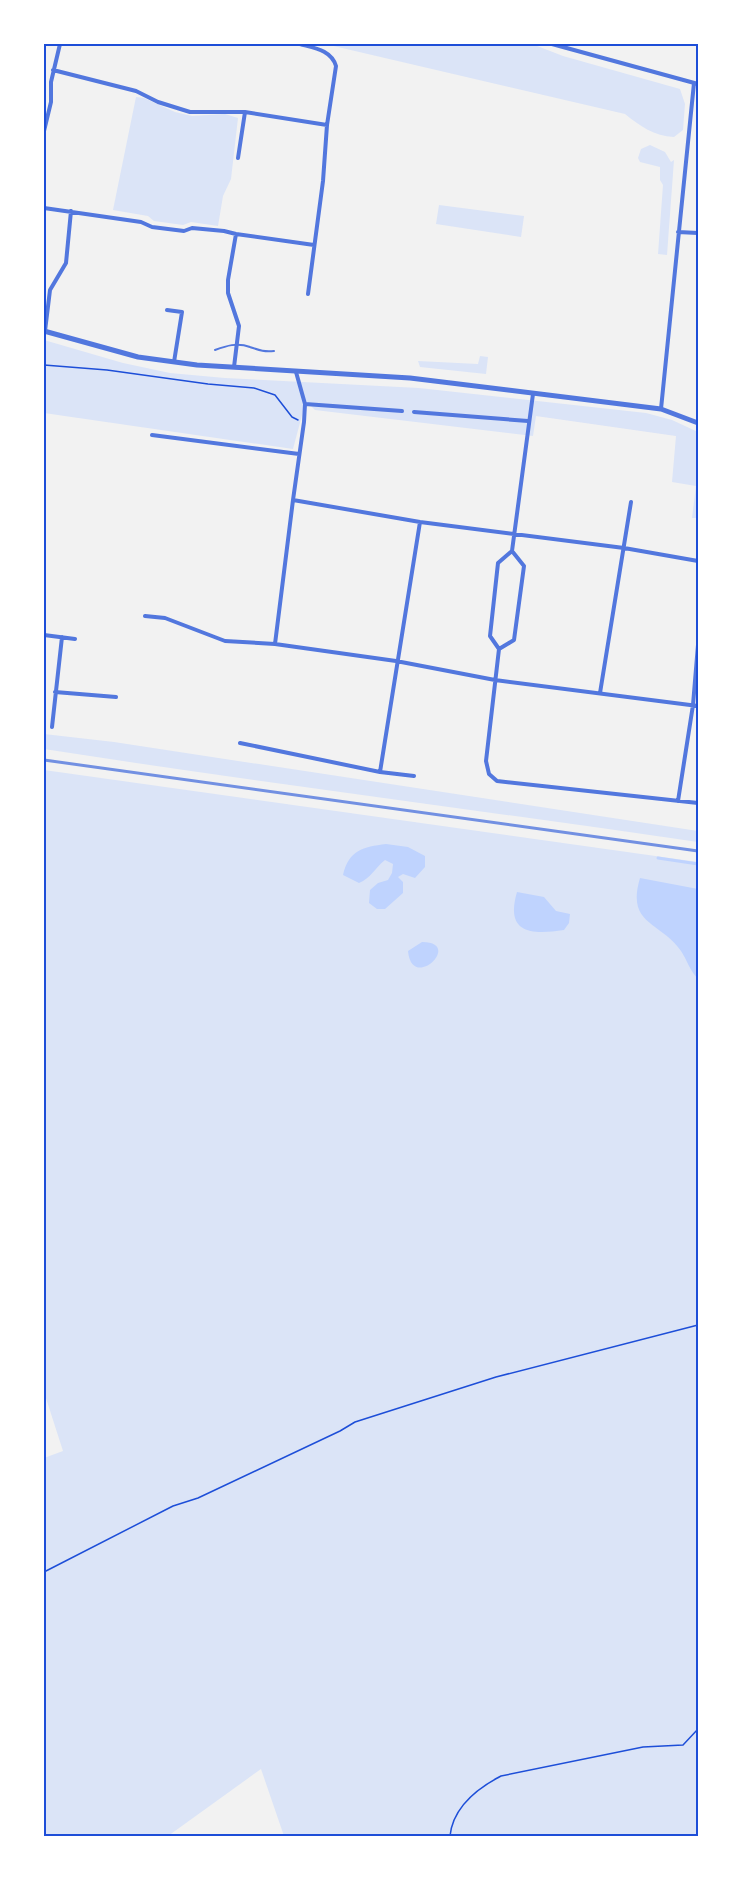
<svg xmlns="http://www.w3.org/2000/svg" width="742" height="1880" font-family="'PT Sans',sans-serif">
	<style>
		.green { fill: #dbe4f7 }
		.water { fill: #bfd3fe }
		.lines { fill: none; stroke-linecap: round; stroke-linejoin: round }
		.stream { stroke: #bfd3fe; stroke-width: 3 }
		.path { stroke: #1d4ed8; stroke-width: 1.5 }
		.service { stroke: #5277de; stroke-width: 2 }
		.minor { stroke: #5277de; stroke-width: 4 }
		.tertiary { stroke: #5277de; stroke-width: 5 }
		.rail { stroke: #7290e2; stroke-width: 3 }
		.neatline { fill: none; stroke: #1d4ed8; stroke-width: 2 }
	</style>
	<rect width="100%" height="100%" fill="#f2f2f2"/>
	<path class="green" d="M 325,44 L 532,44 L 563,56 L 680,89 L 685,104 L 683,130 L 674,137 C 654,136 640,126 625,114 Z
		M 136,97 L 144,98 L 175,112 L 192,116 L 225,114 L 238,118 L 231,179 L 223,196 L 218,226 L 191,222 L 183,225 L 154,221 L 148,216 L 113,210 Z
		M 650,145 L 665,152 L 671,162 L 674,160 L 667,255 L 658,254 L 663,185 L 660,180 L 660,167 L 640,162 L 638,158 L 641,149 Z
		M 439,205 L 524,216 L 521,237 L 436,224 Z
		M 44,340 L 123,363 L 170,373 L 225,378 L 419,388 L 646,413 L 672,420 L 698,432 L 698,518 L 692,518 L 696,486 L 672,482 L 676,436 L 536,416 L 533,436 L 315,410 L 310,405 L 305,404 L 293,449 L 44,413 Z
		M 480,356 L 488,357 L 486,374 L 420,367 L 418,361 L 478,364 Z
		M 44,734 L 114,742 L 698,831 L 698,842 C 480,810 261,783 44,749 Z
		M 44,770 L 698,862 L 698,1836 L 284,1836 L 261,1769 L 168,1836 L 44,1836 L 44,1458 L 63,1451 L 44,1392 Z"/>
	<path class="water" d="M 386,844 L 408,847 L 425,856 L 425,867 L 415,878 L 403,874 L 398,877 L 403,882 L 403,893 L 385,909 L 377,909 L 369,903 L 370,890 L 378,883 L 388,880 L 392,873 L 393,864 L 385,860 C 374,869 371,878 359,883 L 343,875 C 349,850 363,847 386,844 Z
		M 640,878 L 698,889 L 698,979 C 690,971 687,960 681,951 C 660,921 626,925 640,878 Z
		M 517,892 L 544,897 L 556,911 L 570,914 L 569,923 L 564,930 C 530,935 505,933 517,892 Z
		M 422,942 C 464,942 412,993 408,951 Z"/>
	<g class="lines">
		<path class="stream" d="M 658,858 L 698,864"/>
		<path class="path" d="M 44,365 L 107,370 L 208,384 L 254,388 L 275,395 L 292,417 L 298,420
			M 44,1572 L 173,1506 L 198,1498 L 340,1431 L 355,1422 L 496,1377 L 698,1325
			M 450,1836 C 453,1807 476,1789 501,1776 L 643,1747 L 683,1745 L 698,1729"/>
		<path class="service" d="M 215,350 C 226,346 237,342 250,347 C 259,350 263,352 274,351"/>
		<path class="minor" d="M 300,44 C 314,48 331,50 336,66 L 327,125 L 323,181 L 308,294
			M 552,44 L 698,84
			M 53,70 L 136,91 L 158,102 L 190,112 L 245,112 L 327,125
			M 44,131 L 51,102 L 51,82 L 60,44
			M 238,158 L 245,112
			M 44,208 L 141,222 L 152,227 L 184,231 L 192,228 L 224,231 L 236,234 L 314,245
			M 678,232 L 698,233
			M 167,310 L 182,312 L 174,362
			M 45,331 L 50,290 L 66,263 L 71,211
			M 234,367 L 239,326 L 228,293 L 228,280 L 236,234
			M 296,372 L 305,404 L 304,422 L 293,500 L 275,644 L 396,661 L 495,680 L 698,706
			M 533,394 L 512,551 L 498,563 L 490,636 L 499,649 L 486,761 L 489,774 L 497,781 L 698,803
			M 305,404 L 402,411
			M 661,409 L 694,83
			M 414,412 L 528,421
			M 152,435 L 299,454
			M 293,500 L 420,522 L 624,548 L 698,561
			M 145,616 L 165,618 L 225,641 L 275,644
			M 44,635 L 75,639
			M 499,649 L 514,640 L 524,566 L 512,551
			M 55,692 L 116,697
			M 600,693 L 631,502
			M 52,727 L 62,637
			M 240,743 L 380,772
			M 414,776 L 380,772 L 420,522
			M 678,801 L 693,705 L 698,645"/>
		<path class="tertiary" d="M 44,331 L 138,357 L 197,365 L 410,378 L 661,409 L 698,423"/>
		<path class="rail" d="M 44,760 L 698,851"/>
	</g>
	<rect width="742" height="1880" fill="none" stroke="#ffffff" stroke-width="90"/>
	<rect x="45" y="45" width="652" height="1790" class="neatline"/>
</svg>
